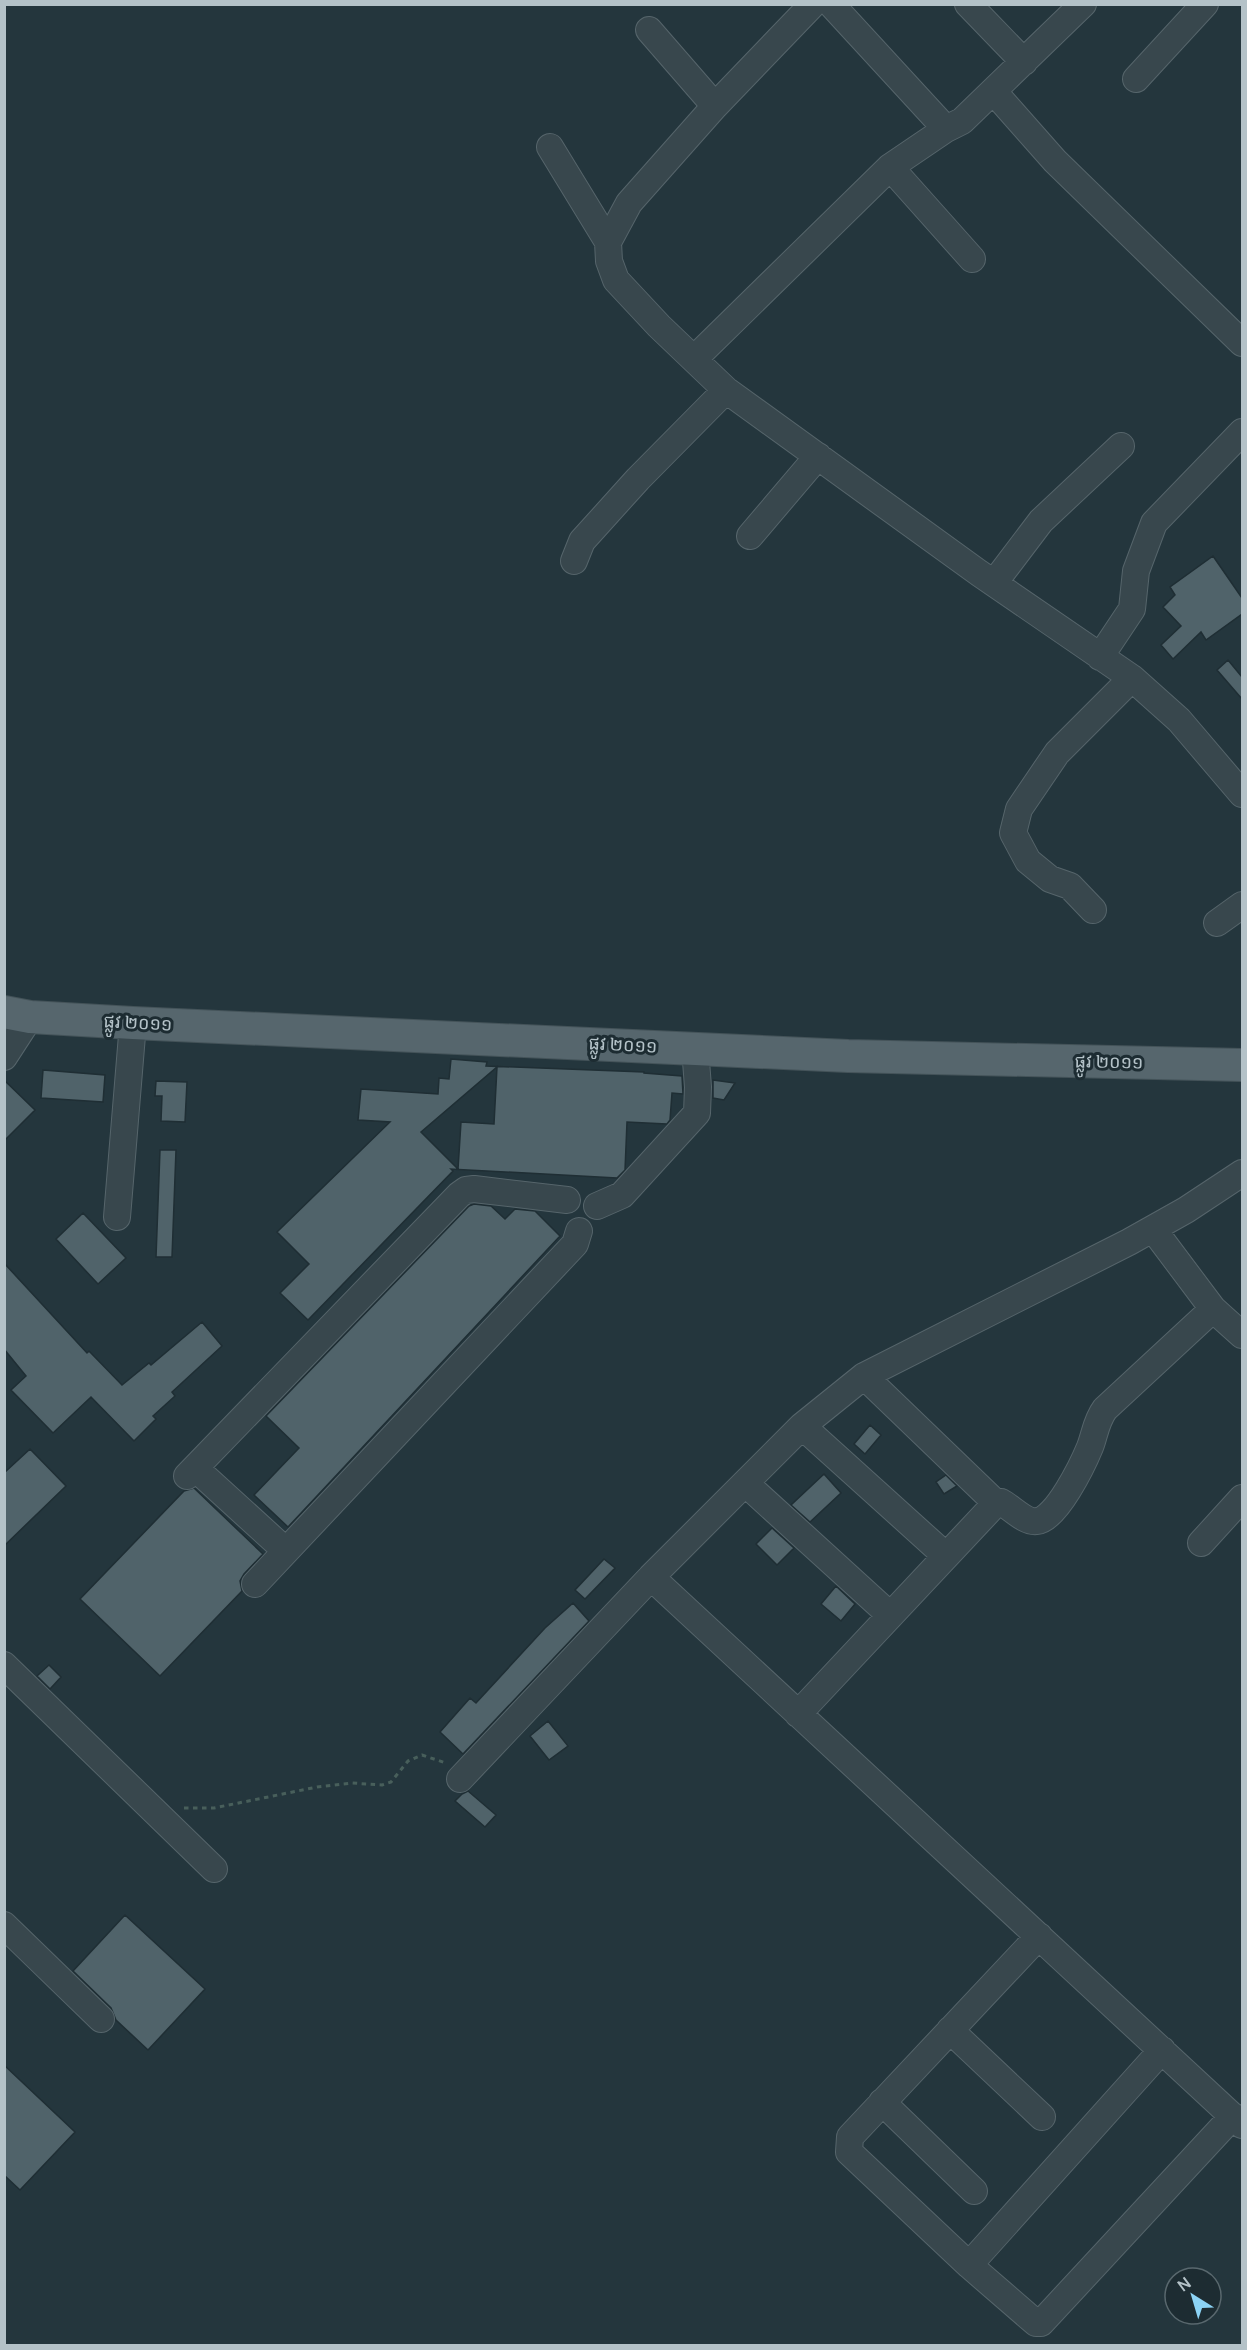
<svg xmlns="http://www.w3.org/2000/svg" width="1247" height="2350" font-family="Manrope,'Noto Sans Khmer',sans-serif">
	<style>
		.building { fill: #50636a; stroke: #1f2e34; stroke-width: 1.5; fill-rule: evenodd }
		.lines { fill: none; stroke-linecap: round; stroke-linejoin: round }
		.minor-casing { stroke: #56656b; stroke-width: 28 }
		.major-casing { stroke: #445359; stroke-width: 34 }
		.path { stroke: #485f5b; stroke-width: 3; stroke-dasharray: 4.5 4.5; stroke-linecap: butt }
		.minor { stroke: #38474d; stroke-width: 26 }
		.major { stroke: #56666d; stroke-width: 32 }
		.labels { text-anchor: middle; stroke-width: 6; stroke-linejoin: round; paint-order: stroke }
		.street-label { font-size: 18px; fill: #b4c2c8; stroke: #1d2c32 }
	</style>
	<rect width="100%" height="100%" fill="#24363d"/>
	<path class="building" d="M 1213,556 L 1242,598 L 1242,614 L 1206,640 L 1201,632 L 1173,659 L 1161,645 L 1181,626 L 1163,607 L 1175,595 L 1170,587 Z
		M 1228,660 L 1242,677 L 1242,699 L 1217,670 Z
		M 451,1059 L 487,1062 L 486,1066 L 644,1072 L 644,1073 L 682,1076 L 683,1094 L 672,1093 L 670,1120 L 667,1124 L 627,1122 L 625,1170 L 617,1178 L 451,1169 L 453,1171 L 308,1320 L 280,1293 L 309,1264 L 277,1232 L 390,1122 L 358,1120 L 361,1089 L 438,1094 L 439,1078 L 449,1079 ZM 497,1067 L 494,1124 L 461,1122 L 458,1169 L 421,1132 Z
		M 43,1070 L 105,1075 L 103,1102 L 41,1098 Z
		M 4,1080 L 35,1110 L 4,1141 Z
		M 713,1080 L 735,1083 L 724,1100 L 713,1098 Z
		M 156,1081 L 187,1082 L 185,1122 L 161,1121 L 162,1096 L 155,1096 Z
		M 160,1150 L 176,1150 L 172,1257 L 156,1257 Z
		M 474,1204 L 491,1206 L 505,1219 L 515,1209 L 535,1211 L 560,1236 L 288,1527 L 254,1495 L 299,1448 L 266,1416 L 469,1206 Z
		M 83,1213 L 126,1258 L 98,1284 L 56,1239 Z
		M 4,1263 L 87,1353 L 89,1351 L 122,1385 L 149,1363 L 151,1365 L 202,1322 L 222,1346 L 172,1392 L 175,1396 L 153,1416 L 156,1419 L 134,1441 L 91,1397 L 53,1433 L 11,1390 L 26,1376 L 4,1349 Z
		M 870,1425 L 881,1435 L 865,1454 L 854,1444 Z
		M 30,1449 L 66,1486 L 4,1546 L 4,1473 Z
		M 824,1474 L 841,1493 L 810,1522 L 791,1505 Z
		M 946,1475 L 957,1486 L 944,1494 L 936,1482 Z
		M 194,1488 L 263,1554 L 244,1574 L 240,1581 L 242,1591 L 160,1676 L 80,1599 L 184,1491 Z
		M 772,1528 L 794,1548 L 777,1565 L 756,1544 Z
		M 604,1559 L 615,1568 L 585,1599 L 575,1590 Z
		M 836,1586 L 855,1604 L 841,1621 L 821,1604 Z
		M 573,1603 L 589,1621 L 463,1754 L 440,1732 L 470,1698 L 476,1703 L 545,1628 Z
		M 49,1665 L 61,1677 L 50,1689 L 37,1676 Z
		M 548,1721 L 568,1746 L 549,1760 L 530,1736 Z
		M 468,1791 L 496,1815 L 485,1827 L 455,1801 L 462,1794 Z
		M 125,1915 L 205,1989 L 148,2050 L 116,2020 L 111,2008 L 73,1971 Z
		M 4,2065 L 75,2132 L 20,2190 L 4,2175 Z"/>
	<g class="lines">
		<g class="minor-casing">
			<path id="minor" d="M 813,4 L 715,106 L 629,203 L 608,242 L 609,261 L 616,280 L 659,326 L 726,390 L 979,573 L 1132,678 L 1179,720 L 1242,794
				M 831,4 L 946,129
				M 968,4 L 1024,62
				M 649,30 L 715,106
				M 1136,79 L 1205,4
				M 994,92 L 1055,161 L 1242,343
				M 550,147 L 608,242
				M 890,167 L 972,259
				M 694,359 L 890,167 L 946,129 L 962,121 L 1083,4
				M 750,536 L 818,456
				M 574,561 L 582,541 L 638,479 L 726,390
				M 994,583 L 1041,521 L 1121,446
				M 1100,657 L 1132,609 L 1136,571 L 1154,523 L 1242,432
				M 1093,910 L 1070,886 L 1050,879 L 1028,861 L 1013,833 L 1019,809 L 1057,753 L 1132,678
				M 1217,923 L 1242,905
				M 4,1057 L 30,1017
				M 597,1206 L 622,1195 L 697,1113 L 698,1087 L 695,1048
				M 117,1217 L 133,1023
				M 1153,1229 L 1213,1309 L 1242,1335
				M 864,1376 L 996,1503 L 1001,1502 C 1011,1507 1025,1523 1037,1521 C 1056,1520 1083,1464 1090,1447 C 1095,1434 1096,1421 1105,1409 L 1213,1309
				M 802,1426 L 946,1556
				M 195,1468 L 286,1551
				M 187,1476 L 459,1195 L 466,1190 L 474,1189 L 567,1200
				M 745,1483 L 890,1615
				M 1201,1543 L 1242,1498
				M 651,1577 L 1242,2125
				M 255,1584 L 575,1244 L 579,1231
				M 4,1665 L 214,1869
				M 798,1714 L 996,1503
				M 460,1779 L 651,1577 L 802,1426 L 864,1376 L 1129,1242 L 1186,1210 L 1242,1173
				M 4,1925 L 101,2019
				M 1039,1936 L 850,2137 L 849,2152 L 969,2265 L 1036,2323 L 1041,2323 L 1233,2116
				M 950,2030 L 1042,2117
				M 882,2102 L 974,2191
				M 969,2265 L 1162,2050"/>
		</g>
		<g class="major-casing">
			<path id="major" d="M 4,1012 L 30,1017 L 133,1023 L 848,1056 L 1242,1065"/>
		</g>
		<path class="path" d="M 184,1808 L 214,1808 L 317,1787 L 352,1783 L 382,1785 L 391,1782 L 408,1761 L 422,1755 L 446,1763"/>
		<use href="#minor" class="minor"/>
		<use href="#major" class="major"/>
	</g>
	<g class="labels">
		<g class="street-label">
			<text transform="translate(138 1023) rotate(3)" y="6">ផ្លូវ ២០១១</text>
			<text transform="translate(623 1045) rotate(3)" y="6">ផ្លូវ ២០១១</text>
			<text transform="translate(1109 1062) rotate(1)" y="6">ផ្លូវ ២០១១</text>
		</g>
	</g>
	<rect width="1247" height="2350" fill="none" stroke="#b4c2c8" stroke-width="12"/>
	<g transform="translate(1193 2296) rotate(323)"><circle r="28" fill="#1d2c32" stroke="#59686e" stroke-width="1.5"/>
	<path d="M0-4.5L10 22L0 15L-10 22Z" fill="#8cd3f5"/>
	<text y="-9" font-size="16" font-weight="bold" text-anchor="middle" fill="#b4c2c8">N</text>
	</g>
</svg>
